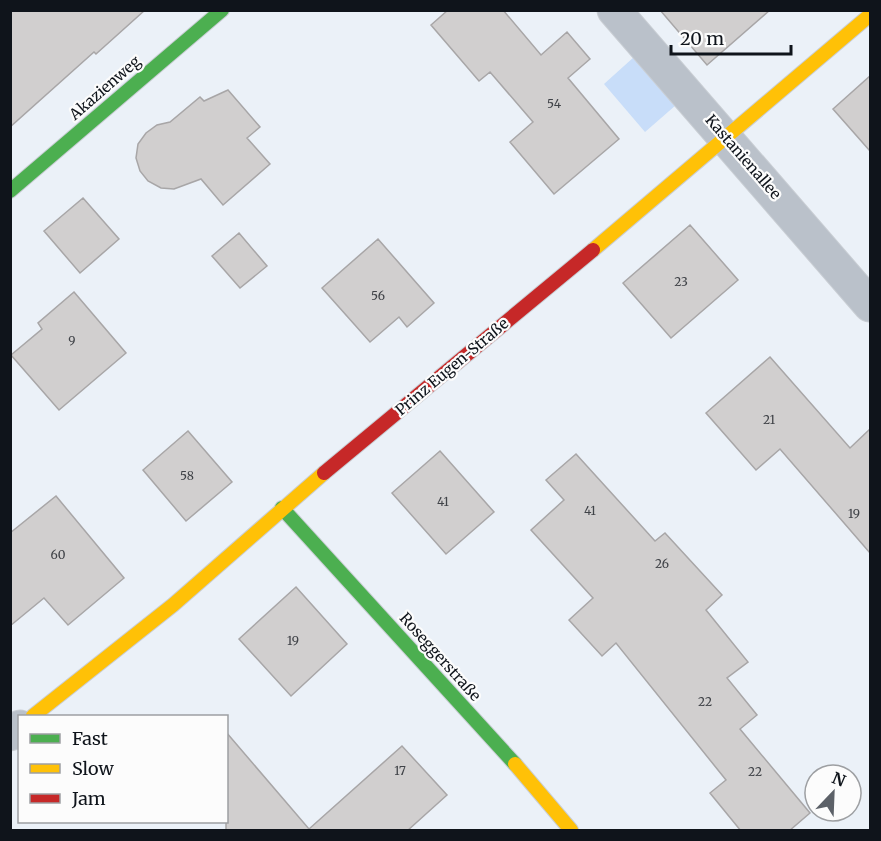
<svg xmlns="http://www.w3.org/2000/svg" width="881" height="841" font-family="Merriweather,serif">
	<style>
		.green { fill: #c8ddf9 }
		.building { fill: #d1cfcf; stroke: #a8a6a7; stroke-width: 1.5 }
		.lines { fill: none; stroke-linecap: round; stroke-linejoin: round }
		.street-casing { stroke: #c9ced4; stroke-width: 35 }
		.fast-casing { stroke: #c9ced4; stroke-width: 16 }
		.slow-casing { stroke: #c9ced4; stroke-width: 16 }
		.jam-casing { stroke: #c9ced4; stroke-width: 16 }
		.street { stroke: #bac1ca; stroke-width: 33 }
		.fast { stroke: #4caf50; stroke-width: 14 }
		.slow { stroke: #ffc107; stroke-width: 14 }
		.jam { stroke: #c62828; stroke-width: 14 }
		.labels { text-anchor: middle; stroke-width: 4.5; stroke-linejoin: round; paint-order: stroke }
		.number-label { font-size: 12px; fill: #404348 }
		.street-label { font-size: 15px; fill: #0f141b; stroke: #fcfcfc }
	</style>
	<rect width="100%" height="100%" fill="#ebf1f8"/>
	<path class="green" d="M 634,57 L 676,105 L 645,132 L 604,84 Z"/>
	<path class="building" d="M 10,10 L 145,10 L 96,54 L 94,52 L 10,127 Z
		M 448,10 L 503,10 L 541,55 L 567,32 L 590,59 L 568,78 L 619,139 L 554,194 L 510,142 L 533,122 L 490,72 L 479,81 L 431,25 Z
		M 660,10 L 770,10 L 707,65 Z
		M 870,76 L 870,151 L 833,109 Z
		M 228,90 L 260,127 L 247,138 L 270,164 L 223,205 L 201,179 L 174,189 L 161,188 L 148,181 L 140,171 L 136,158 L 138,144 L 146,133 L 157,125 L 170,122 L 200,97 L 204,101 Z
		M 83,198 L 119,239 L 80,273 L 44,231 Z
		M 690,225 L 738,280 L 671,338 L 623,283 Z
		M 239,233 L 267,266 L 240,288 L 212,256 Z
		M 378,239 L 434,303 L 407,327 L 399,317 L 370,342 L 322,288 Z
		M 74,292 L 126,353 L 59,410 L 11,355 L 42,329 L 38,323 Z
		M 770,357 L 850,448 L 870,429 L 870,553 L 780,449 L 756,470 L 706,413 Z
		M 188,431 L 232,482 L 186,521 L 143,470 Z
		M 440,451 L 494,512 L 446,554 L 392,493 Z
		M 576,454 L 655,541 L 665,533 L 722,595 L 706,610 L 748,662 L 727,678 L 757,715 L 740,729 L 810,813 L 789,831 L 741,831 L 710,793 L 726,780 L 616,643 L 602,656 L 569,620 L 593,598 L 531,530 L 564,500 L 546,480 Z
		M 56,496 L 124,578 L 68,625 L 44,598 L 10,626 L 10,533 Z
		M 296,587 L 347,644 L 291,696 L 239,639 Z
		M 226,732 L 309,829 L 402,746 L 447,795 L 407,831 L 226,831 Z"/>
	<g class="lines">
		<g class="street-casing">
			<path id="street" d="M 614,10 L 870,305
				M 10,734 L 20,727"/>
		</g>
		<g class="fast-casing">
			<path id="fast" d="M 10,191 L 222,10
				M 282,508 L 515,764"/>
		</g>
		<g class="slow-casing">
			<path id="slow" d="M 593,250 L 870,15
				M 33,716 L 173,605 L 324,473
				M 515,764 L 571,830"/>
		</g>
		<g class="jam-casing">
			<path id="jam" d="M 324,473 L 593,250"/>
		</g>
		<use href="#street" class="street"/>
		<use href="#fast" class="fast"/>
		<use href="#slow" class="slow"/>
		<use href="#jam" class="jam"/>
	</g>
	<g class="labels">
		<g class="number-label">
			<text x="554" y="108">54</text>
			<text x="681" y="286">23</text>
			<text x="378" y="300">56</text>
			<text x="72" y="345">9</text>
			<text x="769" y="424">21</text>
			<text x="187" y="480">58</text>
			<text x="443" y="506">41</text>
			<text x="590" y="515">41</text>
			<text x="854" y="518">19</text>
			<text x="58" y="559">60</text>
			<text x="662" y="568">26</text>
			<text x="293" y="645">19</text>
			<text x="705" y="706">22</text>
			<text x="400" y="775">17</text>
			<text x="755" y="776">22</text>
		</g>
		<g class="street-label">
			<text transform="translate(105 88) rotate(-41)" y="5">Akazienweg</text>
			<text transform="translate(743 157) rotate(49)" y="5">Kastanienallee</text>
			<text transform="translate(452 367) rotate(-40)" y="5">Prinz Eugen-Straße</text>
			<text transform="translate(440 657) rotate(48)" y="5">Roseggerstraße</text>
		</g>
	</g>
	<rect width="881" height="841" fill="none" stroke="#0f141b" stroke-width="24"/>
	<rect x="18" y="715" width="210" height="108" fill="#fcfcfc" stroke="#9d9fa2" stroke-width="1.5"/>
	<rect x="30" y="734" width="30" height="9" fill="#4caf50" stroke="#9d9fa2" stroke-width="1.5"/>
	<text x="72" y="745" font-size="18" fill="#0f141b">Fast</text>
	<rect x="30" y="764" width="30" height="9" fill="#ffc107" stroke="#9d9fa2" stroke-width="1.5"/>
	<text x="72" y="775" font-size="18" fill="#0f141b">Slow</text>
	<rect x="30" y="794" width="30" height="9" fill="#c62828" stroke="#9d9fa2" stroke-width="1.5"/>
	<text x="72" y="805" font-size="18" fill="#0f141b">Jam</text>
	<g transform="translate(833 793) rotate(23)"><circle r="28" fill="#fcfcfc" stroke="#9d9fa2" stroke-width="1.5"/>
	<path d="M0-4.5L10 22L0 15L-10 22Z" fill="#5c6168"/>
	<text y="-9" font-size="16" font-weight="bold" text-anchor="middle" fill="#0f141b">N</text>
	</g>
	<path d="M671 45v9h120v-9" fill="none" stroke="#0f141b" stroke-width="3"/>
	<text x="680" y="45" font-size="18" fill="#0f141b" stroke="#fcfcfc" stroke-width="4.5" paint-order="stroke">20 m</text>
</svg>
